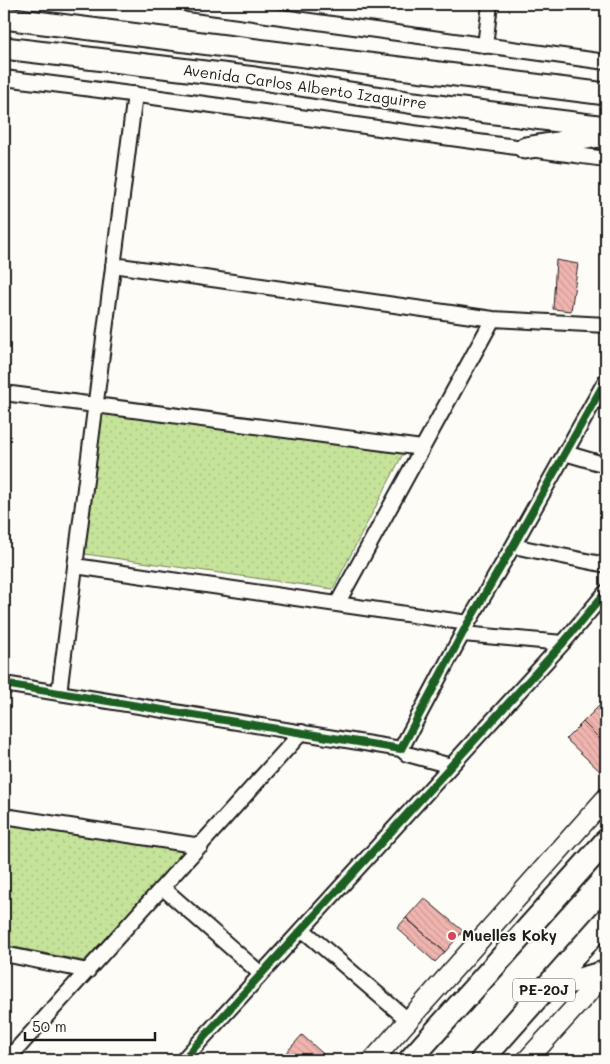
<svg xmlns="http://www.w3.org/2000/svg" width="610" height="1064" font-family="Mali,sans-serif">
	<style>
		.park { fill: url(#park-dots); stroke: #71805b }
		.building { fill: url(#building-back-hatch); stroke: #1c1c1c }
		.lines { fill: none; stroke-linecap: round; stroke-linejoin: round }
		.minor-casing { stroke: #1c1c1c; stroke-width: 18 }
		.secondary-casing { stroke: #1c1c1c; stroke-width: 22 }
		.primary-casing { stroke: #1c1c1c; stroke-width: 25 }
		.trunk-casing { stroke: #1c1c1c; stroke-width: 26 }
		.minor { stroke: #fdfcf7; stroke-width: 14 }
		.secondary { stroke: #fdfcf7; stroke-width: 19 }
		.primary { stroke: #fdfcf7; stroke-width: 21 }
		.trunk { stroke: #fdfcf7; stroke-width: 22 }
		.cycleway-casing { stroke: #fdfcf7; stroke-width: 11 }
		.cycleway { stroke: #1b5e20; stroke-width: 8 }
		.poi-dot { fill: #d1495b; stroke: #fdfcf7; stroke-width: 2 }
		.labels { text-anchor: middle; stroke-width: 4; stroke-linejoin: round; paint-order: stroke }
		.shield { fill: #fdfcf7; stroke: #605f5e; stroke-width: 1 }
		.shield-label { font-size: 14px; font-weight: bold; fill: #1c1c1c }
		.street-label { font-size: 15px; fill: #1c1c1c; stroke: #fdfcf7 }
		.poi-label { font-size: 15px; font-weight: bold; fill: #1c1c1c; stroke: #fdfcf7; text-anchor: start }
	</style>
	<defs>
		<pattern id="park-dots" width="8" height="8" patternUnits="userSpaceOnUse" patternTransform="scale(1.25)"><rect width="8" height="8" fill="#c6e39a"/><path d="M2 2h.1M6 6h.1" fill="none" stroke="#aac284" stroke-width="1.8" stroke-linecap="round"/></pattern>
		<pattern id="building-back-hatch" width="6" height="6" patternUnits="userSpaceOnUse" patternTransform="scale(1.25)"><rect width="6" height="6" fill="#f1b5af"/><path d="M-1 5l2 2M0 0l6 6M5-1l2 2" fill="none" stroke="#ce9b96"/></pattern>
	</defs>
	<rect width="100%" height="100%" fill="#fdfcf7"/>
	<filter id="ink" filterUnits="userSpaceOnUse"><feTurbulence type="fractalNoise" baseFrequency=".02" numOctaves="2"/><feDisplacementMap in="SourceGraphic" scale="10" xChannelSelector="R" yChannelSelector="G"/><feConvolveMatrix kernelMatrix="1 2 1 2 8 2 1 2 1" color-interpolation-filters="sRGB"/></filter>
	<g filter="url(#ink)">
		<path class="park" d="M 102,414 L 404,452 L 333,589 L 85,554 Z
			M 4,824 L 185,851 L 84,961 L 4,945 Z"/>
		<path class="building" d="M 556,260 L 578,264 L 571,311 L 553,309 Z
			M 601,704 L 606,709 L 606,745 L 583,722 Z
			M 583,722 L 606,745 L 606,771 L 603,774 L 566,739 Z
			M 424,898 L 463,931 L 445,952 L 406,918 Z
			M 406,918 L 445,952 L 435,962 L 397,928 Z
			M 302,1035 L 330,1060 L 289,1060 L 284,1055 Z"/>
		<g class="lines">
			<g class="minor-casing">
				<path id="minor" d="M 188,4 L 606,62
					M 485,46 L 490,4
					M 4,78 C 205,102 405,133 606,159
					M 113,265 L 493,319 L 606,325
					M 4,393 L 422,448
					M 565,453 L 606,465
					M 513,546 L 606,565
					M 75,566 L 468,623
					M 337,604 L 493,319
					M 463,634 L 563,643
					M 4,684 L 401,749 L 468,623 L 513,546 L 606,380
					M 59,693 L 135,94
					M 401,749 L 407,754 L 451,766
					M 4,816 L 201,846
					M 163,888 L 261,974
					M 303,930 L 409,1021
					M 4,954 L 88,971
					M 7,1060 L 302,732
					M 183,1060 L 563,643 L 606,592"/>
			</g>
			<g class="secondary-casing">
				<path id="secondary" d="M 373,1060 L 606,798
					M 527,1060 L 606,973"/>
			</g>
			<g class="primary-casing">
				<path id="primary" d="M 4,18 L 606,94
					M 4,48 L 255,78 L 414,103 L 606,127
					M 525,148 L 606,135"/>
			</g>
			<g class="trunk-casing">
				<path id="trunk" d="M 545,989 L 606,972
					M 410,1060 L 606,841
					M 482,1060 L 606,920"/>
			</g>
			<use href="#minor" class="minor"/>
			<use href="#secondary" class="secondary"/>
			<use href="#primary" class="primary"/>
			<use href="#trunk" class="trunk"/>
			<g class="cycleway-casing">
				<path id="cycleway" d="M 4,684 L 401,749 L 468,623 L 513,546 L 606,380
					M 183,1060 L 563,643 L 606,592"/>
			</g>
			<use href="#cycleway" class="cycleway"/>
		</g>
	</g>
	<circle class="poi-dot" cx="452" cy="936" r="5"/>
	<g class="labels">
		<rect class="shield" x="513" y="978.5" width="62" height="23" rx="4"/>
		<g class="shield-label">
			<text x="544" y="995">PE-20J</text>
		</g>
		<g class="street-label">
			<text transform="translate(305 87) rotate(8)" y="5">Avenida Carlos Alberto Izaguirre</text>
		</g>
		<g class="poi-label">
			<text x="462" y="941">Muelles Koky</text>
		</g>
	</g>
	<rect width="610" height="1064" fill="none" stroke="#fdfcf7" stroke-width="20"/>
	<rect x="10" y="10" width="590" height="1044" fill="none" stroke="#1c1c1c" stroke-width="2" filter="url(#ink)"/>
	<path d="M25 1032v8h130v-8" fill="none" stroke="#1c1c1c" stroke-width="2.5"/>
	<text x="32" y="1032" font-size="15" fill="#1c1c1c" stroke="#fdfcf7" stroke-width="4" paint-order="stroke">50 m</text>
</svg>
